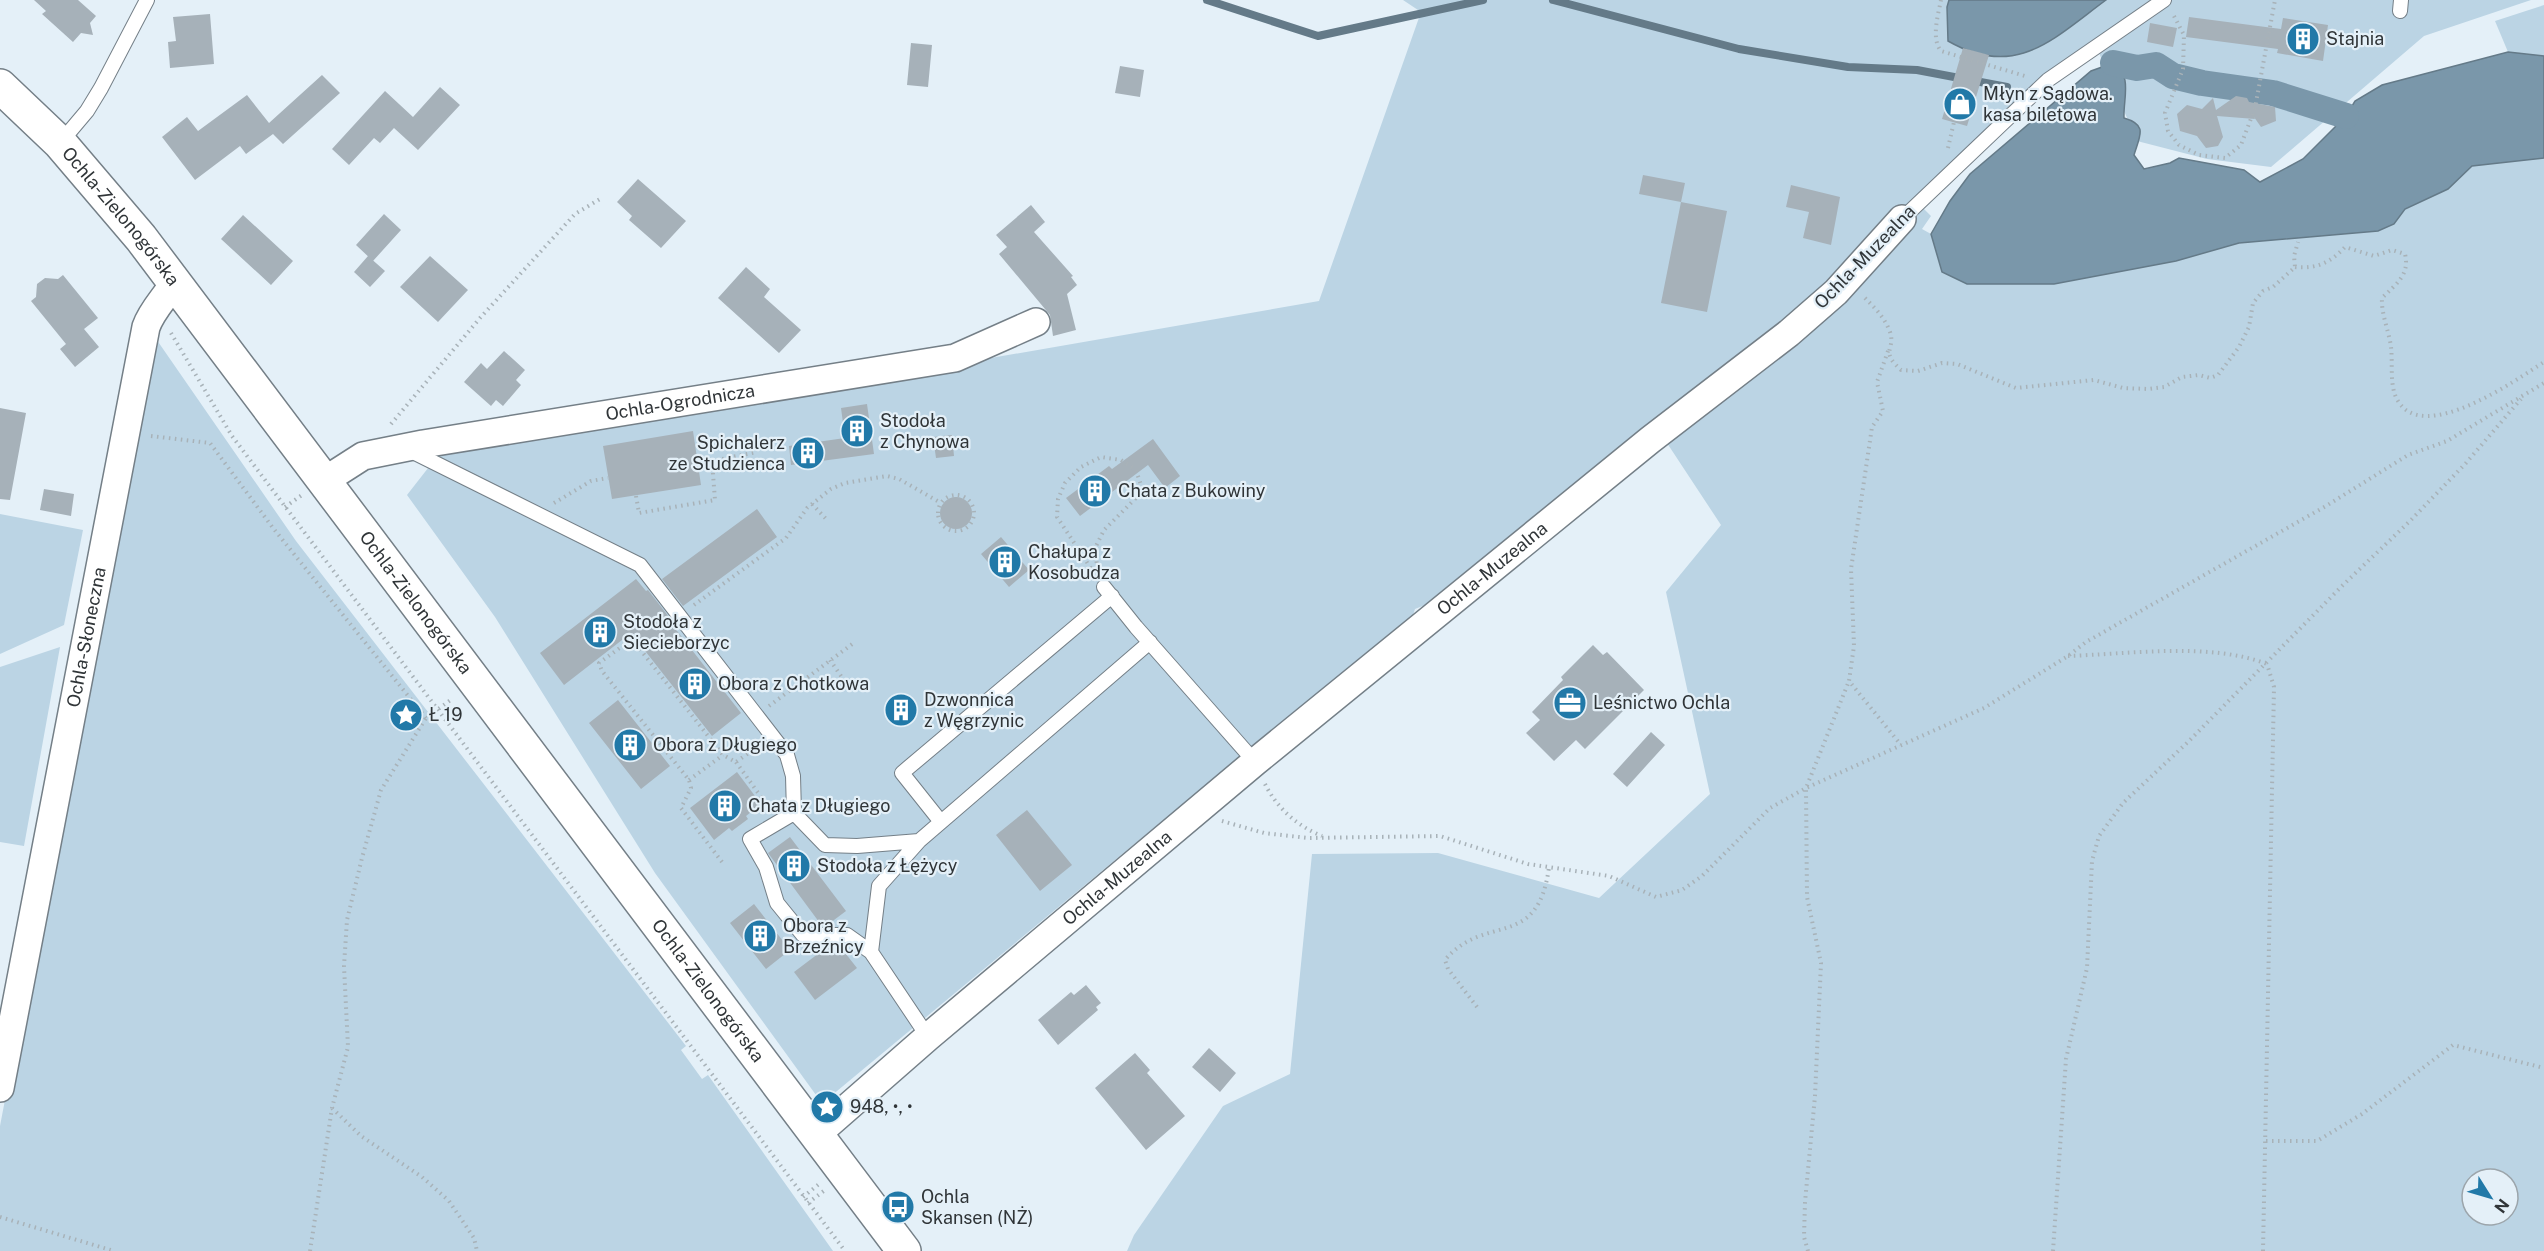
<svg xmlns="http://www.w3.org/2000/svg" width="2544" height="1251" font-family="'Public Sans',sans-serif">
	<style>
		.green { fill: #bbd4e4; fill-rule: evenodd }
		.water { fill: #7a97aa; stroke: #647a88; stroke-width: 1.5 }
		.lines { fill: none; stroke-linecap: round; stroke-linejoin: round }
		.stream { stroke: #647a88; stroke-width: 8 }
		.canal { stroke: #7a97aa; stroke-width: 26 }
		.building { fill: #a6b1b9 }
		.service-casing { stroke: #747f87; stroke-width: 16 }
		.minor-casing { stroke: #747f87; stroke-width: 30 }
		.tertiary-casing { stroke: #747f87; stroke-width: 36 }
		.path { stroke: #a8b2b8; stroke-width: 4; stroke-dasharray: 1.5 4.5; stroke-linecap: butt }
		.service { stroke: #fff; stroke-width: 14 }
		.minor { stroke: #fff; stroke-width: 27 }
		.tertiary { stroke: #fff; stroke-width: 33 }
		.labels { text-anchor: middle; stroke-width: 4.5; stroke-linejoin: round; paint-order: stroke }
		.poi-label { font-size: 18px; fill: #303538; stroke: #e4f0f8; text-anchor: start }
		.street-label { font-size: 18px; fill: #303538; stroke: #e4f0f8 }
	</style>
	<rect width="100%" height="100%" fill="#e4f0f8"/>
	<path class="green" d="M 1403,0 L 2531,0 L 2424,36 L 2271,167 L 2207,159 L 2137,141 L 2096,46 L 1917,202 L 1931,216 L 1922,229 L 1931,234 L 1942,272 L 1998,284 L 2054,284 L 2176,261 L 2239,243 L 2378,231 L 2394,224 L 2405,209 L 2448,189 L 2472,166 L 2544,158 L 2544,1251 L 1127,1251 L 1134,1235 L 1223,1106 L 1290,1074 L 1312,854 L 1438,853 L 1599,898 L 1710,794 L 1666,592 L 1721,525 L 1665,440 L 1440,599 L 1415,609 L 1411,621 L 1144,836 L 831,1096 L 816,1095 L 655,873 L 495,617 L 407,495 L 439,454 L 1319,301 L 1421,12 ZM 2472,1179 L 2508,1179 L 2508,1215 L 2472,1215 Z
		M 2544,5 L 2544,56 L 2508,52 L 2495,21 Z
		M 152,333 L 296,541 L 686,1046 L 681,1050 L 702,1079 L 708,1075 L 833,1251 L 0,1251 L 0,1126 Z
		M 0,514 L 83,530 L 64,625 L 0,654 Z
		M 60,647 L 24,846 L 0,842 L 0,667 Z"/>
	<path class="water" d="M 1949,0 L 2106,0 C 2053,39 2016,80 1948,41 L 1947,7 Z
		M 2508,52 L 2544,56 L 2544,158 L 2472,166 L 2448,189 L 2405,209 L 2394,224 L 2378,231 L 2239,243 L 2176,261 L 2054,284 L 1967,284 L 1942,272 L 1931,234 L 1950,201 L 1970,174 L 2091,71 L 2113,63 C 2133,75 2123,99 2124,118 C 2148,125 2140,135 2134,155 L 2144,169 L 2170,163 L 2179,158 L 2244,170 L 2260,182 L 2303,159 L 2346,116 L 2355,101 L 2382,85 Z"/>
	<g class="lines">
		<path class="stream" d="M 1207,0 L 1318,36 L 1483,0
			M 1553,0 L 1739,49 L 1848,67 L 1917,70 L 2007,87
			M 2054,96 L 2058,97"/>
		<path class="canal" d="M 2113,63 L 2137,68 L 2156,65 L 2173,76 L 2202,83 L 2273,93 L 2346,116"/>
	</g>
	<path class="building" d="M 34,0 L 78,0 L 96,16 L 90,23 L 93,35 L 81,33 L 73,42 L 42,14 L 46,11 Z
		M 210,14 L 214,64 L 170,68 L 168,42 L 176,41 L 173,17 Z
		M 2189,17 L 2281,29 L 2283,18 L 2328,25 L 2323,61 L 2277,53 L 2278,49 L 2186,37 Z
		M 2150,23 L 2177,28 L 2173,47 L 2147,42 Z
		M 911,43 L 932,45 L 928,87 L 907,85 Z
		M 1963,48 L 1989,55 L 1967,126 L 1942,119 Z
		M 1120,66 L 1144,70 L 1140,97 L 1115,93 Z
		M 322,75 L 340,93 L 283,144 L 273,134 L 246,154 L 240,146 L 195,180 L 162,137 L 187,117 L 198,131 L 247,95 L 269,123 Z
		M 440,87 L 460,105 L 418,150 L 394,128 L 380,143 L 374,138 L 349,165 L 332,149 L 385,91 L 413,117 Z
		M 2236,96 L 2247,98 L 2249,102 L 2275,107 L 2276,121 L 2261,127 L 2254,117 L 2255,119 L 2217,116 L 2223,137 L 2218,146 L 2206,148 L 2197,136 L 2180,131 L 2177,114 L 2187,105 L 2202,109 L 2213,98 L 2216,110 Z
		M 1643,175 L 1685,183 L 1681,202 L 1639,194 Z
		M 638,179 L 686,221 L 661,248 L 629,220 L 632,216 L 617,202 Z
		M 1791,185 L 1840,197 L 1831,245 L 1803,238 L 1809,212 L 1786,207 Z
		M 1681,202 L 1727,211 L 1707,312 L 1661,303 Z
		M 1031,205 L 1045,222 L 1034,232 L 1073,276 L 1071,277 L 1077,285 L 1067,294 L 1076,330 L 1053,336 L 1050,315 L 999,254 L 1007,247 L 996,235 Z
		M 384,214 L 401,230 L 373,261 L 356,245 Z
		M 243,215 L 293,261 L 271,285 L 221,239 Z
		M 368,256 L 385,271 L 370,287 L 354,272 Z
		M 430,256 L 468,290 L 438,322 L 400,287 Z
		M 746,267 L 770,289 L 764,297 L 801,330 L 779,353 L 718,298 Z
		M 63,275 L 98,318 L 84,329 L 99,347 L 75,367 L 60,349 L 66,344 L 31,301 L 36,297 L 37,284 L 45,278 L 58,279 Z
		M 504,351 L 525,370 L 516,380 L 521,385 L 503,406 L 496,400 L 491,406 L 464,382 L 481,363 L 487,369 Z
		M 867,404 L 874,454 L 791,465 L 789,446 L 845,438 L 841,408 Z
		M 0,408 L 26,413 L 10,500 L 0,499 Z
		M 693,431 L 701,485 L 612,499 L 603,446 Z
		M 952,435 L 954,456 L 936,458 L 933,437 Z
		M 1153,439 L 1180,476 L 1165,488 L 1148,465 L 1080,516 L 1066,498 L 1109,466 L 1112,469 Z
		M 44,489 L 74,494 L 71,516 L 40,510 Z
		M940 513a16 16 0 1 1 32 0a16 16 0 1 1-32 0Z
		M 757,509 L 777,537 L 683,606 L 662,579 Z
		M 1001,537 L 1029,570 L 1009,587 L 981,554 Z
		M 636,579 L 646,591 L 648,590 L 669,617 L 667,618 L 741,713 L 712,736 L 631,633 L 564,685 L 540,653 Z
		M 1593,645 L 1603,655 L 1607,652 L 1644,690 L 1585,749 L 1576,740 L 1554,761 L 1526,733 L 1540,720 L 1532,712 L 1563,680 L 1561,677 Z
		M 904,695 L 916,714 L 898,725 L 886,706 Z
		M 618,700 L 670,766 L 641,789 L 589,723 Z
		M 1651,732 L 1665,745 L 1627,787 L 1613,774 Z
		M 737,772 L 761,804 L 746,816 L 748,819 L 732,831 L 729,828 L 714,840 L 690,808 Z
		M 1027,810 L 1072,865 L 1040,891 L 996,835 Z
		M 790,837 L 846,911 L 826,926 L 822,926 L 768,853 Z
		M 754,904 L 790,950 L 766,969 L 730,923 Z
		M 831,944 L 838,944 L 857,968 L 815,1000 L 794,972 Z
		M 1086,985 L 1101,1003 L 1096,1007 L 1098,1010 L 1058,1045 L 1038,1020 L 1071,992 L 1074,995 Z
		M 1209,1048 L 1236,1073 L 1220,1092 L 1192,1067 Z
		M 1135,1053 L 1150,1070 L 1147,1073 L 1185,1116 L 1146,1150 L 1095,1088 Z"/>
	<g class="lines">
		<g class="service-casing">
			<path id="service" d="M 2400,11 L 2401,0
				M 60,143 L 87,111 L 101,88 L 147,0
				M 1902,219 L 2048,80 L 2164,0
				M 409,450 L 640,565 L 787,755 L 793,776 L 794,813 L 825,845 L 857,846 L 919,841 L 879,886 L 871,952
				M 1104,587 L 1136,627 L 1255,762
				M 794,813 L 750,839 L 766,867 L 777,903 L 803,935 L 847,935 L 871,952 L 928,1037
				M 941,822 L 902,773 L 1112,596
				M 919,841 L 1150,642"/>
		</g>
		<g class="minor-casing">
			<g id="minor">
				<path id="s1" d="M 324,481 L 363,456 L 423,444 L 955,358 L 1036,322"/>
				<path id="s2" d="M 0,1088 L 146,327 C 152,310 165,298 174,283"/>
				<path id="s3" d="M 816,1135 L 928,1037 L 1255,762 L 1650,440 L 1789,333 L 1836,292 L 1902,219"/>
			</g>
		</g>
		<g class="tertiary-casing">
			<g id="tertiary">
				<path id="s4" d="M 0,86 L 60,143 L 141,238 L 904,1251"/>
			</g>
		</g>
		<path class="path" d="M 1941,0 C 1938,15 1931,39 1941,51 L 2025,76
			M 2174,16 L 2184,35 L 2183,69 L 2165,113 L 2168,131 L 2179,145 L 2199,155 L 2225,158 L 2241,145 L 2255,108 L 2275,0
			M 1948,148 L 1954,122
			M 2295,267 C 2316,269 2330,263 2345,247 L 2374,256 L 2392,250 L 2405,254 C 2410,275 2396,284 2382,298 C 2381,314 2389,331 2391,347 C 2393,364 2389,387 2398,401 C 2424,445 2516,380 2544,362
			M 1865,298 C 1875,308 1885,318 1890,332 C 1896,350 1879,350 1901,370 L 1918,371 L 1942,363 L 1957,364 L 2016,388 L 2094,380 L 2123,388 L 2148,389 L 2164,387 L 2182,377 L 2199,375 L 2210,378 L 2218,375 L 2239,347 L 2249,327 L 2253,303 L 2263,291 L 2273,287 L 2295,267 L 2294,256 L 2298,242
			M 171,333 L 232,436 L 845,1251
			M 1888,351 L 1877,382 L 1883,411 L 1872,427 L 1851,569 L 1854,646 L 1849,681 L 1901,745
			M 391,424 L 480,318 L 575,214 L 600,199
			M 151,436 L 210,443 L 273,528 L 426,718
			M938 513a18 18 0 1 1 36 0a18 18 0 1 1-36 0Z
			M 636,496 L 639,513 L 715,500 L 712,461 L 757,452
			M 554,503 L 591,481 L 608,478
			M 812,504 L 828,521
			M 285,507 L 302,495
			M 1094,573 L 1057,517 L 1058,499 L 1065,483 L 1081,467 L 1101,457 L 1121,460 L 1136,470 L 1141,485 L 1135,499 L 1104,530 L 1096,546 L 1097,572
			M 694,605 L 786,538 L 807,508 L 831,489 L 845,483 L 887,476 L 899,479 L 941,503
			M 2068,656 C 2129,654 2211,642 2267,664
			M 830,660 L 850,689
			M 769,706 L 855,642
			M 736,762 L 769,808
			M 689,780 L 723,755
			M 1265,784 C 1277,808 1297,826 1322,836
			M 1222,821 L 1264,833 L 1308,838 L 1440,836 L 1528,864 L 1609,876 L 1656,897 L 1682,890 L 1702,876 L 1770,808 L 1806,788 L 1984,708 L 2068,656 L 2086,642 L 2326,506 L 2408,455 L 2447,441 L 2544,383
			M 722,862 L 681,808 L 691,788 L 689,780 L 602,671 L 599,663 L 632,639 L 723,755 L 736,762 L 760,745
			M 1477,1007 L 1448,969 L 1445,960 C 1485,912 1538,952 1549,867
			M 332,1108 L 361,1136 L 422,1177 L 449,1201 L 474,1238 L 477,1251
			M 2266,1141 L 2317,1141 L 2362,1114 L 2453,1045 L 2544,1068
			M 803,1197 L 819,1184
			M 808,1203 L 825,1190
			M 0,1217 L 114,1251
			M 310,1251 L 332,1108 L 348,1047 L 344,966 L 347,920 L 362,858 L 381,790 L 426,718 L 452,699
			M 1808,1251 L 1804,1237 L 1805,1202 L 1815,1096 L 1821,963 L 1807,897 L 1806,788 L 1849,681
			M 2053,1251 L 2066,1059 L 2087,968 L 2092,861 L 2099,836 L 2123,803 L 2189,741 L 2343,585 L 2410,521 L 2466,463 L 2521,399
			M 2263,1251 L 2274,687 L 2267,664"/>
		<use href="#service" class="service"/>
		<use href="#minor" class="minor"/>
		<use href="#tertiary" class="tertiary"/>
	</g>
	<defs>
		<g id="building-disc" transform="scale(1.725)"><circle r="9.5" fill="#2179a8" stroke="#e4f0f8"/><path d="M-4-6H4V6H1V3H-1V6H-4ZM-2.5-4.3h1.7v1.8h-1.7ZM.8-4.3h1.7v1.8H.8ZM-2.5-1h1.7V.8h-1.7ZM.8-1h1.7V.8H.8Z" fill="#fff"/></g>
		<g id="shop-disc" transform="scale(1.725)"><circle r="9.5" fill="#2179a8" stroke="#e4f0f8"/><path d="M-5-2.5h2.3a2.7 3.5 0 0 1 5.4 0H5L5.5 6h-11ZM-1.5-2.5h3a1.5 2.3 0 0 0-3 0Z" fill="#fff"/></g>
		<g id="office-disc" transform="scale(1.725)"><circle r="9.5" fill="#2179a8" stroke="#e4f0f8"/><path d="M-6-3h4V-5.5h4V-3h4V5H-6ZM-1-4.5V-3h2v-1.5ZM-6 0V1H6V0Z" fill="#fff"/></g>
		<g id="sight-disc" transform="scale(1.725)"><circle r="9.5" fill="#2179a8" stroke="#e4f0f8"/><path d="M0-6L1.8-2.2L6-1.7L2.9 1.2L3.7 5.4L0 3.3L-3.7 5.4L-2.9 1.2L-6-1.7L-1.8-2.2Z" fill="#fff"/></g>
		<g id="bus-disc" transform="scale(1.725)"><circle r="9.5" fill="#2179a8" stroke="#e4f0f8"/><path d="M-5-6H5V4H4V6H2V4H-2V6H-4V4H-5ZM-3.5-4V0h7V-4ZM-3.5 1.2v1.5H-2V1.2ZM2 1.2v1.5H3.5V1.2Z" fill="#fff"/></g>
	</defs>
	<g fill-rule="evenodd">
		<use href="#building-disc" x="2303" y="39"/>
		<use href="#shop-disc" x="1960" y="104"/>
		<use href="#building-disc" x="857" y="431"/>
		<use href="#building-disc" x="808" y="453"/>
		<use href="#building-disc" x="1095" y="491"/>
		<use href="#building-disc" x="1005" y="562"/>
		<use href="#building-disc" x="600" y="632"/>
		<use href="#building-disc" x="695" y="684"/>
		<use href="#office-disc" x="1570" y="703"/>
		<use href="#building-disc" x="901" y="710"/>
		<use href="#sight-disc" x="406" y="715"/>
		<use href="#building-disc" x="630" y="745"/>
		<use href="#building-disc" x="725" y="806"/>
		<use href="#building-disc" x="794" y="866"/>
		<use href="#building-disc" x="760" y="936"/>
		<use href="#sight-disc" x="827" y="1107"/>
		<use href="#bus-disc" x="898" y="1207"/>
	</g>
	<g class="labels">
		<g class="poi-label">
			<text x="2326" y="45">Stajnia</text>
			<text x="1983" y="100">Młyn z Sądowa.<tspan x="1983" dy="21">kasa biletowa</tspan></text>
			<text x="880" y="427">Stodoła<tspan x="880" dy="21">z Chynowa</tspan></text>
			<text x="785" y="449" text-anchor="end">Spichalerz<tspan x="785" dy="21">ze Studzienca</tspan></text>
			<text x="1118" y="497">Chata z Bukowiny</text>
			<text x="1028" y="558">Chałupa z<tspan x="1028" dy="21">Kosobudza</tspan></text>
			<text x="623" y="628">Stodoła z<tspan x="623" dy="21">Siecieborzyc</tspan></text>
			<text x="718" y="690">Obora z Chotkowa</text>
			<text x="924" y="706">Dzwonnica<tspan x="924" dy="21">z Węgrzynic</tspan></text>
			<text x="1593" y="709">Leśnictwo Ochla</text>
			<text x="429" y="721">Ł 19</text>
			<text x="653" y="751">Obora z Długiego</text>
			<text x="748" y="812">Chata z Długiego</text>
			<text x="817" y="872">Stodoła z Łężycy</text>
			<text x="783" y="932">Obora z<tspan x="783" dy="21">Brzeźnicy</tspan></text>
			<text x="850" y="1113">948, •, •</text>
			<text x="921" y="1203">Ochla<tspan x="921" dy="21">Skansen (NŻ)</tspan></text>
		</g>
		<g class="street-label">
			<text dy="6" stroke="none"><textPath href="#s4" startOffset="178">Ochla-Zielonogórska</textPath></text>
			<text transform="translate(1865 257) rotate(-46)" y="6">Ochla-Muzealna</text>
			<text dy="6" stroke="none"><textPath href="#s1" startOffset="368">Ochla-Ogrodnicza</textPath></text>
			<text dy="6" stroke="none"><textPath href="#s3" startOffset="882">Ochla-Muzealna</textPath></text>
			<text dy="6" stroke="none"><textPath href="#s4" startOffset="664">Ochla-Zielonogórska</textPath></text>
			<text dy="6" stroke="none"><textPath href="#s2" startOffset="459">Ochla-Słoneczna</textPath></text>
			<text dy="6" stroke="none"><textPath href="#s3" startOffset="396">Ochla-Muzealna</textPath></text>
			<text dy="6" stroke="none"><textPath href="#s4" startOffset="1150">Ochla-Zielonogórska</textPath></text>
		</g>
	</g>
	<g transform="translate(2490 1197) rotate(127)"><circle r="28" fill="#e4f0f8" stroke="#9ca5ab" stroke-width="1.5"/>
	<path d="M0-4.5L10 22L0 15L-10 22Z" fill="#2179a8"/>
	<text y="-9" font-size="16" font-weight="bold" text-anchor="middle" fill="#303538">N</text>
	</g>
</svg>
